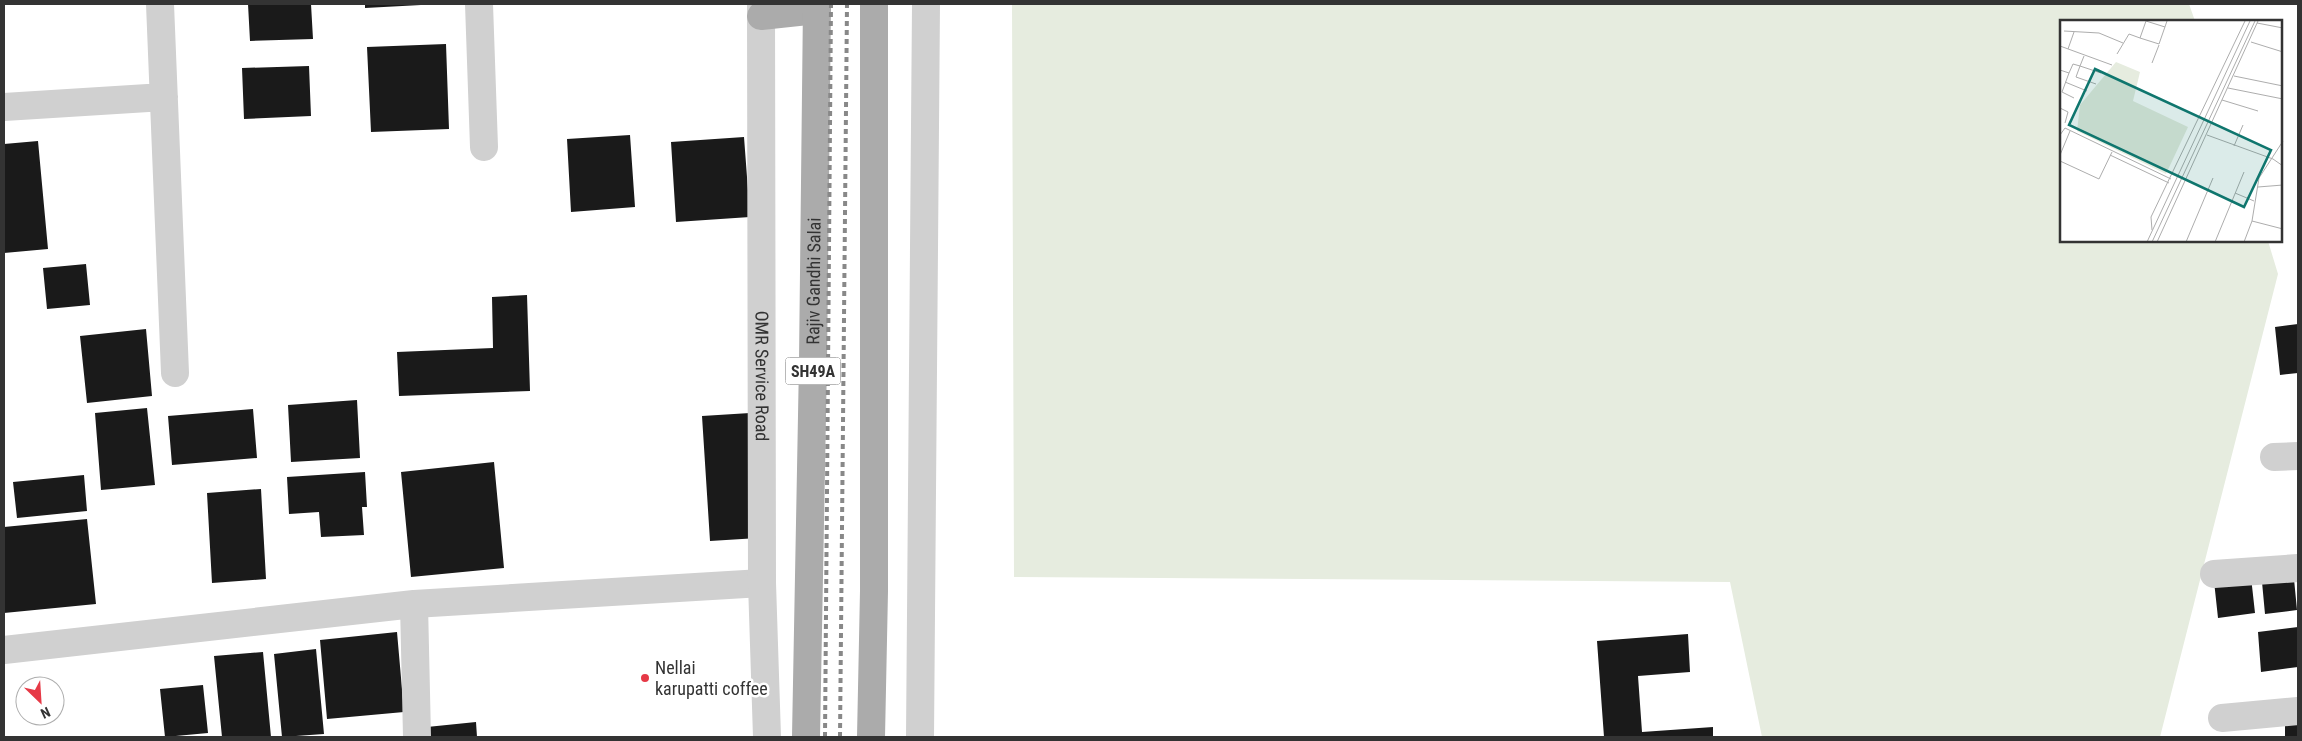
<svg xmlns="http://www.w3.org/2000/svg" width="2302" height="741" font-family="'Roboto Condensed',sans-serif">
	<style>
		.green { fill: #e6ecdf }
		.building { fill: #1a1a1a }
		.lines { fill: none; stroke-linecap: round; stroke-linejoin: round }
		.minor { stroke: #d0d0d0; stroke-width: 28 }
		.tertiary { stroke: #d0d0d0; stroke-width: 28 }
		.primary { stroke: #ababab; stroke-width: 28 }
		.rail { stroke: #888; stroke-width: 4; stroke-dasharray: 5 4; stroke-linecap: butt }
		.poi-dot { fill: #e63946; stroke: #fff; stroke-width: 2 }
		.labels { text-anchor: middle; stroke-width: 5; stroke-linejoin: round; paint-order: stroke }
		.shield { fill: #fff; stroke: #707070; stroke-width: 1 }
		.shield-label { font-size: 16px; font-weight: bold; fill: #333 }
		.street-label { font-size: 18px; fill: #333; stroke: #fff }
		.poi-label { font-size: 18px; fill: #333; stroke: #fff; text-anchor: start }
		.inset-road { fill: none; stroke: #adadad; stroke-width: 1 }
		.view { fill: #0f766e; fill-opacity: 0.15; stroke: #0f766e; stroke-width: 2.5 }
		.inset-edge { fill: none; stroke: #333; stroke-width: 2.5 }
	</style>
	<rect width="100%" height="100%" fill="#fff"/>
	<path class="green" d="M 1012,4 L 2189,4 L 2195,21 L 2061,21 L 2061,241 L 2268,241 L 2278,274 L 2160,737 L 1762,737 L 1730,582 L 1014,577 Z"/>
	<path class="building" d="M 248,4 L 311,4 L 313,39 L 250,41 Z
		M 365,4 L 421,4 L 421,5 L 365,8 Z
		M 446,44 L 449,129 L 371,132 L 367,47 Z
		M 309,66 L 311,116 L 244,119 L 242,68 Z
		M 630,135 L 635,207 L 571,212 L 567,139 Z
		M 744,137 L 750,217 L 676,222 L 671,142 Z
		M 38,141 L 48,249 L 4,253 L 4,144 Z
		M 86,264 L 90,305 L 47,309 L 43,268 Z
		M 527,295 L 530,391 L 399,396 L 397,352 L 493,348 L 492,297 Z
		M 2298,324 L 2298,373 L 2280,375 L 2275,327 Z
		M 146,329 L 152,396 L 87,403 L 80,336 Z
		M 357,400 L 360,458 L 291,462 L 288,405 Z
		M 147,408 L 155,485 L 101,490 L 95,413 Z
		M 253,409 L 257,458 L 172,465 L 168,416 Z
		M 750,413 L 758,538 L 710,541 L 702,416 Z
		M 494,462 L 504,568 L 411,577 L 401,472 Z
		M 365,472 L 367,507 L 362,507 L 364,535 L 321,537 L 319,512 L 289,514 L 287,477 Z
		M 84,475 L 87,511 L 17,518 L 13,482 Z
		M 261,489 L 266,579 L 212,583 L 207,493 Z
		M 87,519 L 96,604 L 4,613 L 4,527 Z
		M 2251,577 L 2255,613 L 2218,618 L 2214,581 Z
		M 2294,579 L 2297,610 L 2265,614 L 2262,582 Z
		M 2298,627 L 2298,667 L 2261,672 L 2258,632 Z
		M 397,632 L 404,712 L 327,719 L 320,640 Z
		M 1688,634 L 1690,672 L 1638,676 L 1642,732 L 1713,727 L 1713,737 L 1604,737 L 1597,641 Z
		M 316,649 L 324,734 L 282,737 L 274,654 Z
		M 263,652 L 271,737 L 222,737 L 214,656 Z
		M 203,685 L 208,733 L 165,737 L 160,689 Z
		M 2285,717 L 2298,717 L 2298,737 L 2285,737 Z
		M 476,722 L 477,737 L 428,737 L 427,727 Z"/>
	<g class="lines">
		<path class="minor" d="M 160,4 L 175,373
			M 479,4 L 484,147
			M 4,107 L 164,97
			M 2274,457 L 2298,456
			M 2214,574 L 2298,568
			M 414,604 L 417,737
			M 4,650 L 414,604 L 762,583
			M 2222,718 L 2298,711"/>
		<g class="tertiary">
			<path id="s1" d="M 761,4 L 762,583 L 767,737"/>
			<path d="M 920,737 L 926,4"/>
		</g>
		<g class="primary">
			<path d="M 761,16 L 817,10"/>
			<path id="s2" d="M 806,737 L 813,362 L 817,4"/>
			<path d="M 871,737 L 874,591 L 874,4"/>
		</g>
		<path class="rail" d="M 825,737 L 831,4
			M 840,737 L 847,4"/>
	</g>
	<circle class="poi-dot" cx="645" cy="678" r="5"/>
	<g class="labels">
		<rect class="shield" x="785.5" y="357.5" width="55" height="27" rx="4"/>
		<g class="shield-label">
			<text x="813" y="377">SH49A</text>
		</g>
		<g class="street-label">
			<text dy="6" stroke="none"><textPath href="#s2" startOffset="456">Rajiv Gandhi Salai</textPath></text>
			<text dy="6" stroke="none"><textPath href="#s1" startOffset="372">OMR Service Road</textPath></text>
		</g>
		<g class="poi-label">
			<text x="655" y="674">Nellai<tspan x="655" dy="21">karupatti coffee</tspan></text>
		</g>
	</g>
	<g transform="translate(2060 20)">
		<rect width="222" height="222" fill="#fff"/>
		<path d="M 56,42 L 80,52 L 73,81 L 128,107 L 106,154 L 17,111 L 20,85 Z" fill="#e6ecdf"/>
		<path class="inset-road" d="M 197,3 L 223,8M 4,11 L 39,13 L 63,23M 80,18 L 99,24 L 107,1M 191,22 L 223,32M 0,26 L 52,45M 8,29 L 14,12M 57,34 L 69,14 L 80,18 L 86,1 L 105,7M 92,43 L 99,25M 0,50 L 9,53 L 13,44 L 20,46 L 24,36M 9,53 L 2,72 L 14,78M 174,56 L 223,66M 5,62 L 27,71M 36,64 L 16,57 L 20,46 L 41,53M 168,68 L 223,79M 162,80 L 198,91M 0,88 L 8,92 L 5,103M 0,115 L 5,108 L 111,159M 147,115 L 213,139 L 223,146M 174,126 L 183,105M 0,135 L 10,111M 50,135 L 109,163M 0,141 L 39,159 L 52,132M 198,167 L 223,165M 175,173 L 194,181M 192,201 L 223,209M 92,210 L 91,197 L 185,1M 87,222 L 190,1M 92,222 L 195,1M 97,222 L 198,1M 126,222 L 153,158M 155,222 L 184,152M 184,222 L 192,201 L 199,158 L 223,121"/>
		<path class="view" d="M 35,49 L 211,130 L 184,187 L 9,105 Z"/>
		<rect width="222" height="222" class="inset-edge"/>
	</g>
	<rect width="2302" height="741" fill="none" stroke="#333333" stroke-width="10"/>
	<g transform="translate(40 701) rotate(155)"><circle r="24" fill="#ffffff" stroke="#adadad"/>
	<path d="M0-4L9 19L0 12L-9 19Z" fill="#e63946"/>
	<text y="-8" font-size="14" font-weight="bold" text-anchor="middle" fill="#333333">N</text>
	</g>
</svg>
